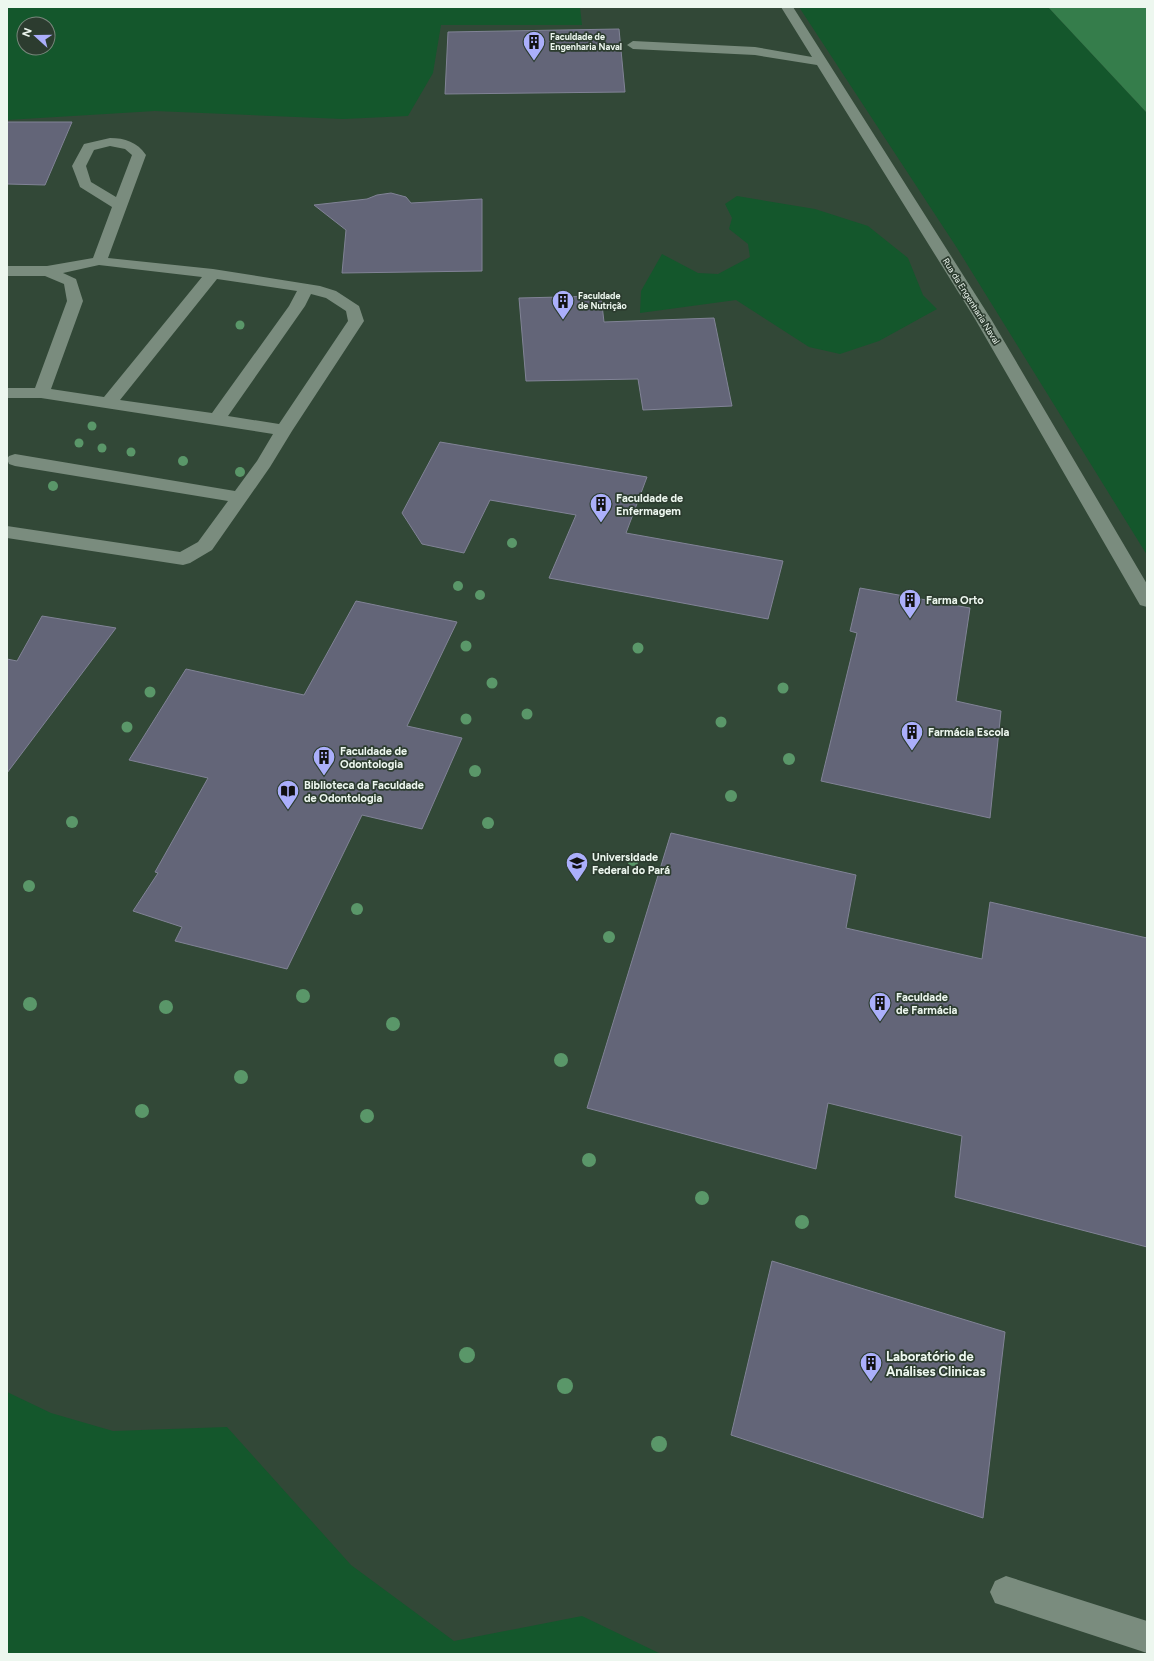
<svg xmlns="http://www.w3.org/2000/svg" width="1154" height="1661" font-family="Figtree,sans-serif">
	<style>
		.built { fill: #324837; fill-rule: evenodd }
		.green { fill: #14572c; fill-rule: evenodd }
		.water { fill: #357d4b }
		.building { fill: #636578; stroke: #818396 }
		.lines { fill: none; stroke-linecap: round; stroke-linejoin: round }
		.lane { fill: #7a8c7e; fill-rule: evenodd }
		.tree { fill: #5a9769 }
		.labels { text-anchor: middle; stroke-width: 3.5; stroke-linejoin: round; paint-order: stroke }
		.far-poi-label { font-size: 9px; font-weight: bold; fill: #edf7ef; stroke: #2c3c2f; text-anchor: start }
		.far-street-label { font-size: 9px; fill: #edf7ef; stroke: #2c3c2f }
		.poi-label { font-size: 11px; font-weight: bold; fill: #edf7ef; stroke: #2c3c2f; text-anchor: start }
		.near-poi-label { font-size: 13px; font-weight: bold; fill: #edf7ef; stroke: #2c3c2f; text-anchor: start }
	</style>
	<rect width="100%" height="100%" fill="#2c3c2f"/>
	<path class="built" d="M 7,7 L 1048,7 L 1147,113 L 1147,1654 L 7,1654 ZM 24,24 L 48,24 L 48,48 L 24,48 Z"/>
	<path class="green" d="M 7,7 L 580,7 L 582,25 L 441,25 L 433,73 L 408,116 L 343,119 L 155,111 L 7,120 ZM 24,24 L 48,24 L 48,48 L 24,48 Z
		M 799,7 L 1048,7 L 1147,113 L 1147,555 L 957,248 Z
		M 737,196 L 815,209 L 868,226 L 908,258 L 923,295 L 937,309 L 879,341 L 840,354 L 809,347 L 736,300 L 640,313 L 641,291 L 662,254 L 698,273 L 718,274 L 750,257 L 748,244 L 729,229 L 732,218 L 725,204 Z
		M 7,1392 L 51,1413 L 113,1431 L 227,1427 L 351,1565 L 454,1641 L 582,1616 L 661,1654 L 7,1654 Z"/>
	<path class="water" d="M 1048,7 L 1147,7 L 1147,113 Z"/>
	<path class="building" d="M 619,29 L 625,92 L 445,94 L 448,32 Z
		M 7,122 L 72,122 L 45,185 L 7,184 Z
		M 391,193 L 406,197 L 411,203 L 482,199 L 482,271 L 342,273 L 346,230 L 314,205 L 367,199 L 377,195 Z
		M 601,296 L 604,322 L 714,318 L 732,406 L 643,410 L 638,379 L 526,381 L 519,298 Z
		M 440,442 L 647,477 L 626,533 L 783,561 L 768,619 L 549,578 L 576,515 L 490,500 L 464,553 L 422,544 L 402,513 Z
		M 860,588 L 970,608 L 956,701 L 1001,711 L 990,818 L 821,781 L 857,633 L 850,631 Z
		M 356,601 L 457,622 L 407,726 L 462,738 L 422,829 L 362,815 L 287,969 L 175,941 L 182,927 L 133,911 L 158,873 L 155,872 L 208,778 L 129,760 L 186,669 L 304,695 Z
		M 42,616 L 116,628 L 7,773 L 7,659 L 17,661 Z
		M 671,833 L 856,875 L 846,928 L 982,959 L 990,902 L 1147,938 L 1147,1247 L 955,1197 L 962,1136 L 828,1103 L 816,1169 L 587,1108 Z
		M 772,1261 L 1005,1332 L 983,1518 L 731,1435 Z"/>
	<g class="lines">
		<path class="lane" d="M 781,7 L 793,7 L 991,319 L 1147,584 L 1147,607 L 1140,605 L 975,319 L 817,65 L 755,55 L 633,49 L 627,45 L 633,41 L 755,47 L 812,57 Z
			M 110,138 C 125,138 137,142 146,155 L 108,258 L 213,269 L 320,286 L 336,291 L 359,306 L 364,321 L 292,431 L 270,467 L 212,550 L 190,563 L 183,565 L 7,538 L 7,526 L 180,552 L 198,542 L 228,501 L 15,466 L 9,464 L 7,459 L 9,456 L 15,454 L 235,491 L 257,461 L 273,434 L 41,398 L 7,398 L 7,388 L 35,388 L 67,301 L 64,284 L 45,276 L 7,276 L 7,266 L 47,266 L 93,258 L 112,207 L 80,187 L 72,166 L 84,144 ZM 110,146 L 125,149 L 132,155 L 116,197 L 91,182 L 86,166 L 94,150 ZM 99,265 L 202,277 L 104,397 L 51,389 L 83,301 L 76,279 L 63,273 ZM 217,279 L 297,291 L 289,306 L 212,413 L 120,400 ZM 311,294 L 326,298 L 346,311 L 348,321 L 279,424 L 228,416 L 305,306 Z
			M 1006,1576 L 1147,1621 L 1147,1653 L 995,1603 L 990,1592 L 995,1581 Z"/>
	</g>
	<g class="tree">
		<circle cx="240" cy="325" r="4.5"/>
		<circle cx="92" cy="426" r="4.5"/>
		<circle cx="79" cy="443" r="4.5"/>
		<circle cx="102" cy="448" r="4.5"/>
		<circle cx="131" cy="452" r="4.5"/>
		<circle cx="183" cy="461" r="5"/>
		<circle cx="240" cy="472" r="5"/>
		<circle cx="53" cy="486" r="5"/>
		<circle cx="512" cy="543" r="5"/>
		<circle cx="458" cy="586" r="5"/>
		<circle cx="480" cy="595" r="5"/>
		<circle cx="466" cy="646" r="5.5"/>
		<circle cx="638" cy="648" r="5.5"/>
		<circle cx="492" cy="683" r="5.5"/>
		<circle cx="783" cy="688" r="5.5"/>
		<circle cx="150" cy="692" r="5.5"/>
		<circle cx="527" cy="714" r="5.5"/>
		<circle cx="466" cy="719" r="5.5"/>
		<circle cx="721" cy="722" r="5.5"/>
		<circle cx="127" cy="727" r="5.5"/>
		<circle cx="789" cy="759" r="6"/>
		<circle cx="475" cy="771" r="6"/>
		<circle cx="731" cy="796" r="6"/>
		<circle cx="72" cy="822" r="6"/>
		<circle cx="488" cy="823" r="6"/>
		<circle cx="633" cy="860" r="6"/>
		<circle cx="29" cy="886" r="6"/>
		<circle cx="357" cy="909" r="6"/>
		<circle cx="609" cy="937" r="6"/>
		<circle cx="303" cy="996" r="7"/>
		<circle cx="30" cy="1004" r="7"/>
		<circle cx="166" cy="1007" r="7"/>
		<circle cx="393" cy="1024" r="7"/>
		<circle cx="561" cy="1060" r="7"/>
		<circle cx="241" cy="1077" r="7"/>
		<circle cx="142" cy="1111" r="7"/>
		<circle cx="367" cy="1116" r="7"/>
		<circle cx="589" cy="1160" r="7"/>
		<circle cx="702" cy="1198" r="7"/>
		<circle cx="802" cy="1222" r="7"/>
		<circle cx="467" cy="1355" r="8"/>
		<circle cx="565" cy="1386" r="8"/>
		<circle cx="659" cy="1444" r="8"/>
	</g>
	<defs>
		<g id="building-pin" transform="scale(1.15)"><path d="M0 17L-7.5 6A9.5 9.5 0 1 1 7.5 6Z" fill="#abaffb" stroke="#2c3c2f"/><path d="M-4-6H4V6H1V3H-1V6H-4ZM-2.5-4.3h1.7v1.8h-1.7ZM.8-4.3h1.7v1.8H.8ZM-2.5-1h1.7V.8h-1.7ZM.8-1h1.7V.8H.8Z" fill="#111"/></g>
		<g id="library-pin" transform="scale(1.15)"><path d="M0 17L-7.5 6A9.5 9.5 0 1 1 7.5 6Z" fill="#abaffb" stroke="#2c3c2f"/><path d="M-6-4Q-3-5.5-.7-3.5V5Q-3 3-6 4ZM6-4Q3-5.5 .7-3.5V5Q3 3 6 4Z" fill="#111"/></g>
		<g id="university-pin" transform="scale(1.15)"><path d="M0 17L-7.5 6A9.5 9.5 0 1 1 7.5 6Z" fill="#abaffb" stroke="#2c3c2f"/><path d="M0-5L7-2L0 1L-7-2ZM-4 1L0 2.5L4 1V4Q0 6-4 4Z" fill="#111"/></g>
	</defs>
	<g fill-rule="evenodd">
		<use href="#building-pin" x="534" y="42"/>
		<use href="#building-pin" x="563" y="301"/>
		<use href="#building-pin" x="601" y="504"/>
		<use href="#building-pin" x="910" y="600"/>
		<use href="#building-pin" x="912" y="732"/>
		<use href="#building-pin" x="324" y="757"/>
		<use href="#library-pin" x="288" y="791"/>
		<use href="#university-pin" x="577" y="863"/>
		<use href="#building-pin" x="880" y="1003"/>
		<use href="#building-pin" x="871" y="1363"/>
	</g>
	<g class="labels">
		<g class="far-poi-label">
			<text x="550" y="40">Faculdade de<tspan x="550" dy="10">Engenharia Naval</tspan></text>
			<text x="578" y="299">Faculdade<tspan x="578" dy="10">de Nutrição</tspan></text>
		</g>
		<g class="far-street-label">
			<text transform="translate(971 301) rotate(58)" y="3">Rua da Engenharia Naval</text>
		</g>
		<g class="poi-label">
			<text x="616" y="502">Faculdade de<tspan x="616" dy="13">Enfermagem</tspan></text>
			<text x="926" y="604">Farma Orto</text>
			<text x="928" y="736">Farmácia Escola</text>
			<text x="340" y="755">Faculdade de<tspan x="340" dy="13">Odontologia</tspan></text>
			<text x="304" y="789">Biblioteca da Faculdade<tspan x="304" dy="13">de Odontologia</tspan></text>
			<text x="592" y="861">Universidade<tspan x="592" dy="13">Federal do Pará</tspan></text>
			<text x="896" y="1001">Faculdade<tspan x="896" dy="13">de Farmácia</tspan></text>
		</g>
		<g class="near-poi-label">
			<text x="886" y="1361">Laboratório de<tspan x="886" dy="15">Análises Clinicas</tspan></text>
		</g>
	</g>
	<rect width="1154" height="1661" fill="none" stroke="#edf7ef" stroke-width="16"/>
	<g transform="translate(36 36) rotate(291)"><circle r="19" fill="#2c3c2f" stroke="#79877c"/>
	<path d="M0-3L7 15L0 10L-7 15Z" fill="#abaffb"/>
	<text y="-6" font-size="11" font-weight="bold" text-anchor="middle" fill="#edf7ef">N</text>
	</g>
</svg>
